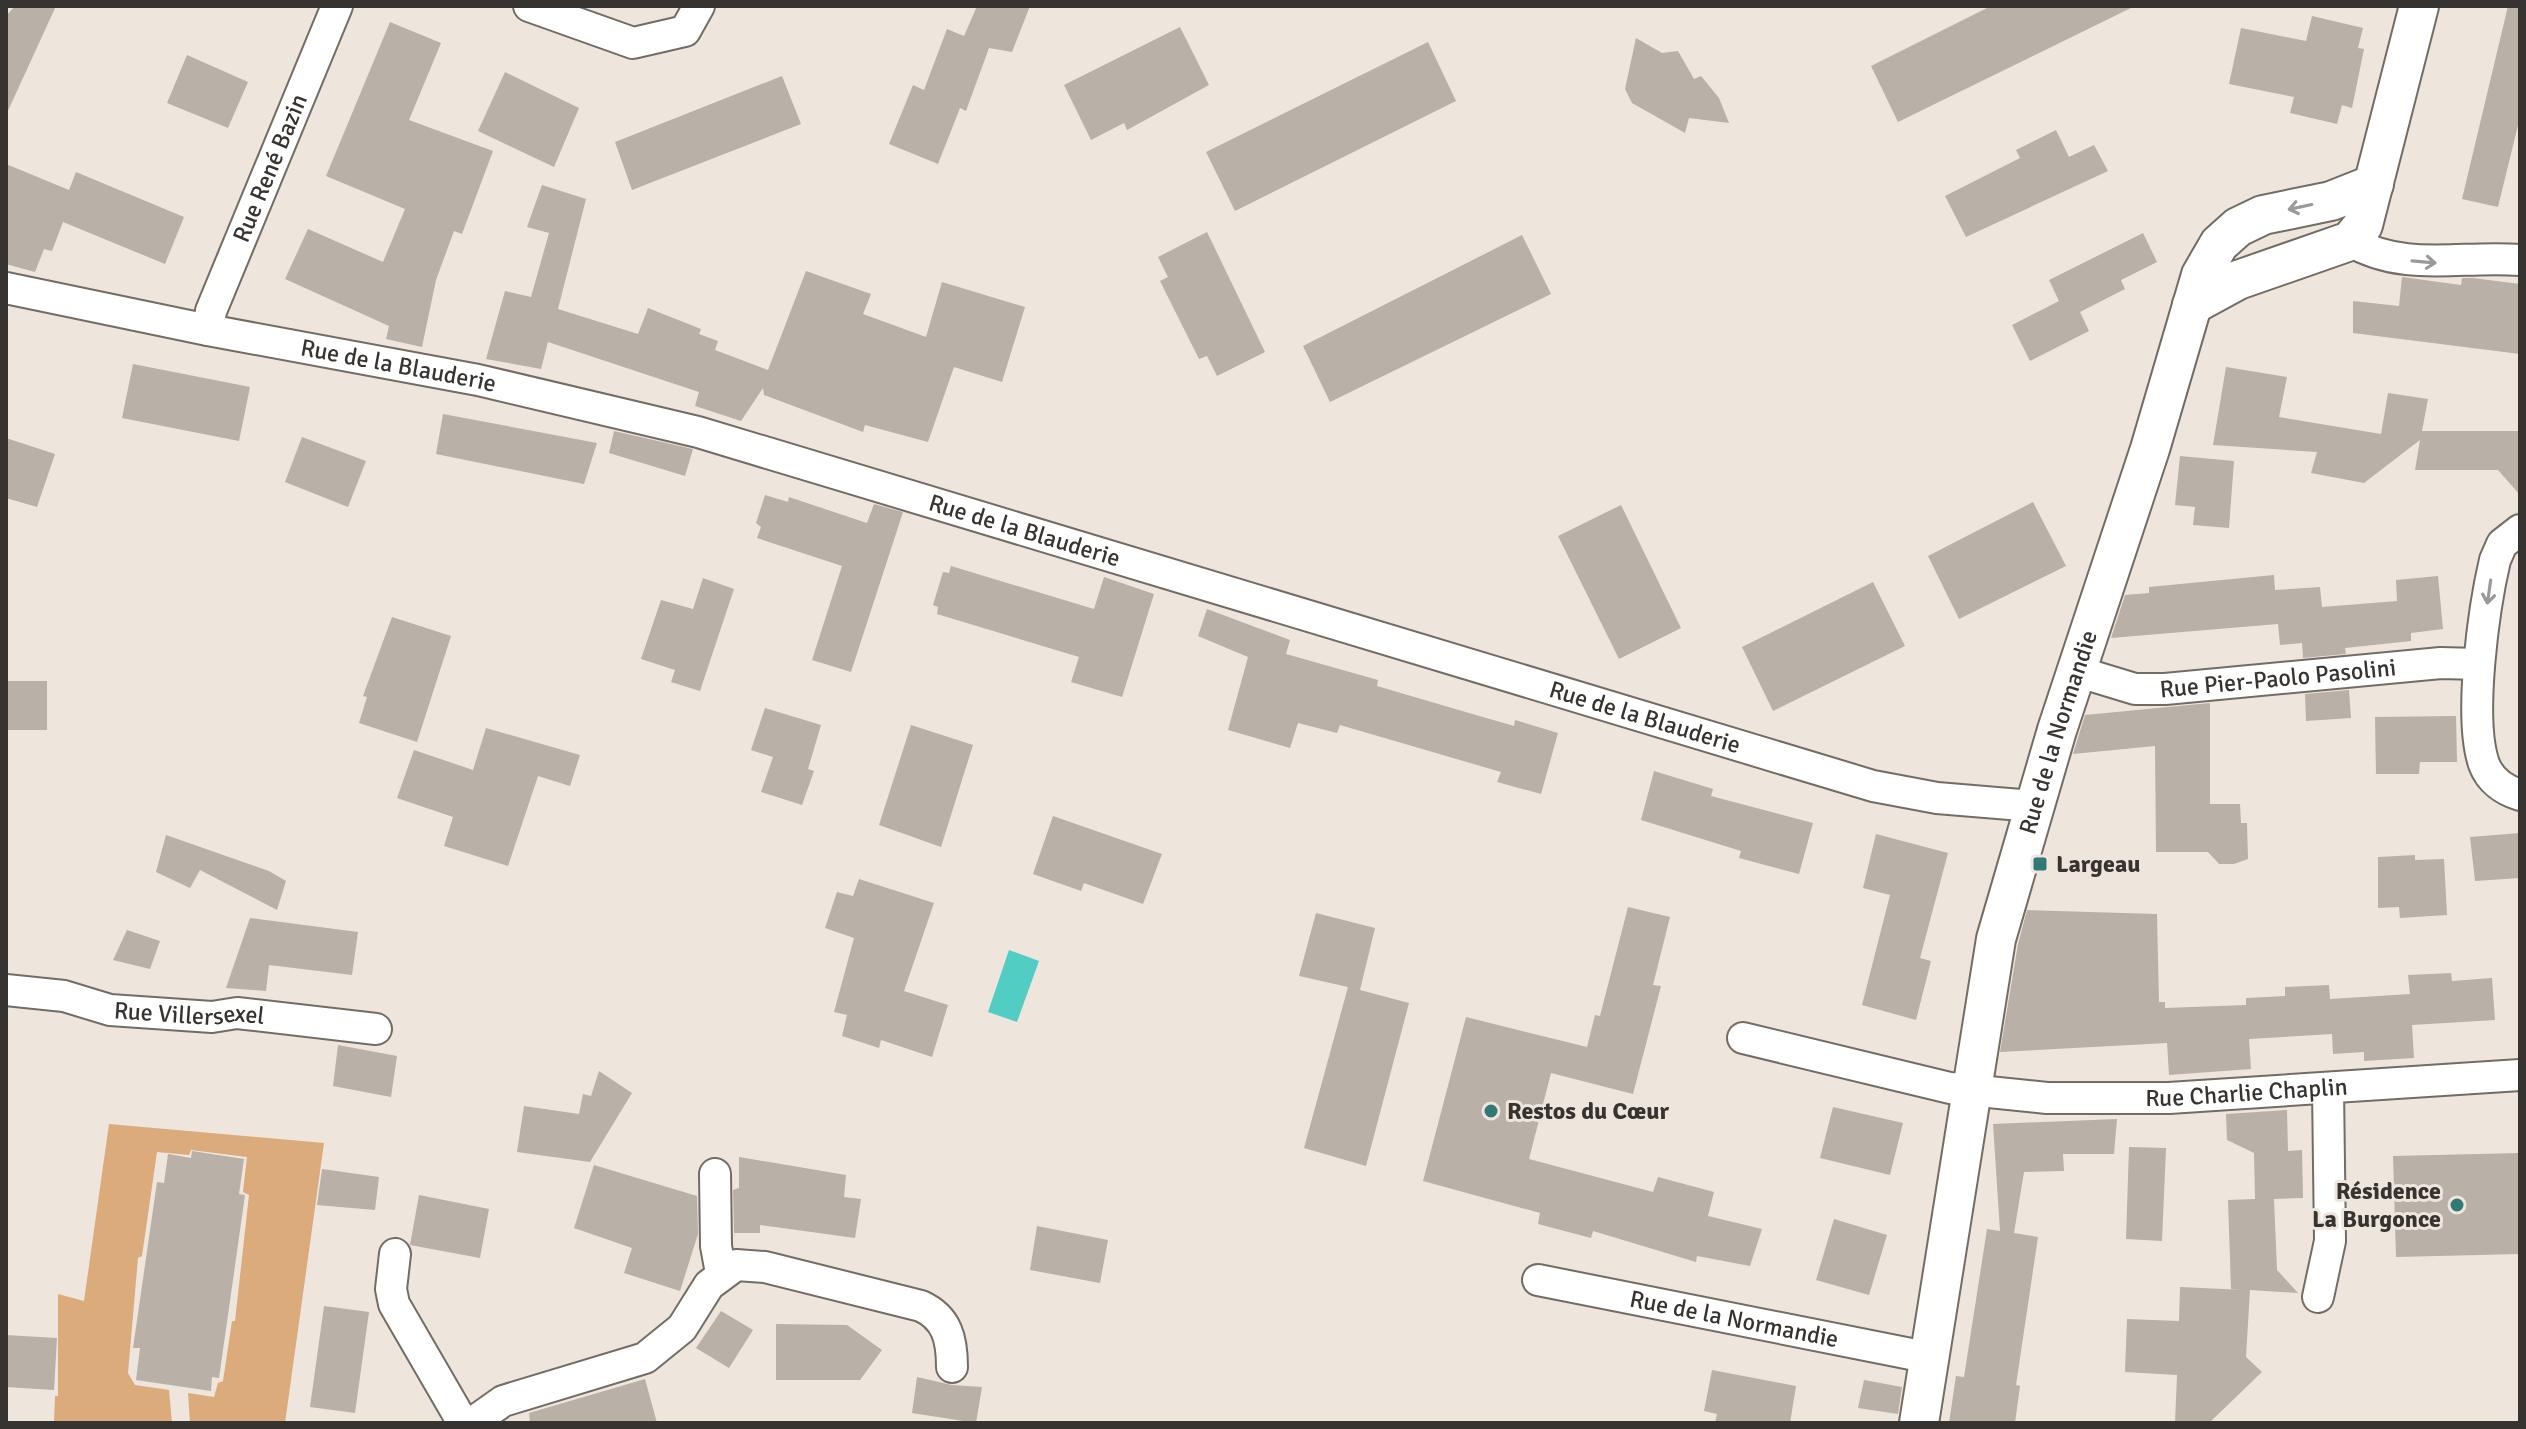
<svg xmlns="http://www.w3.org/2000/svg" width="2526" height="1429" font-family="Signika,sans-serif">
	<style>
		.green { fill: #dbab7c }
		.water { fill: #52cdc4 }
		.building { fill: #b9b0a8 }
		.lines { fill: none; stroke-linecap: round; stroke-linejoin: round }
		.minor-casing { stroke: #736c64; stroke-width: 34 }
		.tertiary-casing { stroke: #736c64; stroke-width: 42 }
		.minor { stroke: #fff; stroke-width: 30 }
		.tertiary { stroke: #fff; stroke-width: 38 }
		.oneway { stroke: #9b9998 }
		.poi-dot { fill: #317974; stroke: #eee5dc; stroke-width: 3 }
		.labels { text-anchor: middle; stroke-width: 6; stroke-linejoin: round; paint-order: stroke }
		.street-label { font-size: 24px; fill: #373330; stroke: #eee5dc }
		.poi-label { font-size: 24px; font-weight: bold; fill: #373330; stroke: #eee5dc; text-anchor: start }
	</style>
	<rect width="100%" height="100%" fill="#eee5dc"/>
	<path class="green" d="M 109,1124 L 324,1143 L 285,1423 L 190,1423 L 188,1393 L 214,1397 L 218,1383 L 223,1381 L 232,1321 L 235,1321 L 249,1195 L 243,1192 L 247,1157 L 191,1150 L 189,1155 L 157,1152 L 142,1256 L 138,1258 L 128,1373 L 135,1385 L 169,1390 L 172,1423 L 54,1423 L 55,1396 L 58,1396 L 58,1294 L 84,1301 Z"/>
	<path class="water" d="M 1009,950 L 1039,961 L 1017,1022 L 988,1012 Z"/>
	<path class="building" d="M 15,6 L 56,6 L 6,115 L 6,16 Z
		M 977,6 L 1030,6 L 1012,52 L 989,48 L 966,111 L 960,108 L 938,164 L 889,144 L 913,85 L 924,90 L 947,29 L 964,36 Z
		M 1991,6 L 2135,6 L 1898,122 L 1871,66 Z
		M 2508,6 L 2520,7 L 2520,117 L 2498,207 L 2462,199 Z
		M 2312,16 L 2363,28 L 2358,48 L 2364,49 L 2352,108 L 2342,105 L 2337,124 L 2290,113 L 2294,97 L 2229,84 L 2241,28 L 2306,41 Z
		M 390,22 L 441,43 L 409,120 L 493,151 L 462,234 L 454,231 L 436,280 L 422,347 L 386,339 L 389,326 L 285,279 L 308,229 L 383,262 L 405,209 L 326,176 Z
		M 1180,27 L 1209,85 L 1127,130 L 1124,123 L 1091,140 L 1064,85 Z
		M 1636,38 L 1662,53 L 1678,51 L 1694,79 L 1701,76 L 1719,98 L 1729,123 L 1689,118 L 1685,133 L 1632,103 L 1625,89 Z
		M 1428,42 L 1456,101 L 1235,211 L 1206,152 Z
		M 187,55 L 248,82 L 228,128 L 167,103 Z
		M 505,72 L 579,108 L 554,167 L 478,131 Z
		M 782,76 L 801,124 L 632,190 L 615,142 Z
		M 2056,130 L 2069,157 L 2094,145 L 2108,171 L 1966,237 L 1945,196 L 2020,158 L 2016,150 Z
		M 6,164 L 69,190 L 76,172 L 184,217 L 165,264 L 63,222 L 52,251 L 44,249 L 35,272 L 6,264 Z
		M 542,185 L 586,199 L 558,309 L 638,334 L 648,308 L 701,329 L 699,334 L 718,341 L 715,350 L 768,370 L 806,271 L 871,294 L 863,314 L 926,337 L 942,282 L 1025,307 L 1002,382 L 954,367 L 928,442 L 865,425 L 863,432 L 764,395 L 763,388 L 741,421 L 695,406 L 699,392 L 548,342 L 541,369 L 486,359 L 505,291 L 531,297 L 549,233 L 527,227 Z
		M 1207,232 L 1265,352 L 1217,376 L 1207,356 L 1199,359 L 1160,281 L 1168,277 L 1158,257 Z
		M 2143,233 L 2157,262 L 2121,280 L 2125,289 L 2080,312 L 2089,331 L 2030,361 L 2012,325 L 2059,301 L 2049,280 Z
		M 1522,235 L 1551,294 L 1330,402 L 1303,346 Z
		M 2402,277 L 2461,285 L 2462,278 L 2473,278 L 2520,284 L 2520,354 L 2353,333 L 2353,301 L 2399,306 Z
		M 133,364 L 250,387 L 239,441 L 122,418 Z
		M 2226,367 L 2287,377 L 2279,417 L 2381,434 L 2388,393 L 2428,399 L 2422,431 L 2520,431 L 2520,495 L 2498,470 L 2415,470 L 2420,440 L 2364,483 L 2311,473 L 2317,452 L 2213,445 Z
		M 443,414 L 597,443 L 584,484 L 436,454 Z
		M 614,431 L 693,449 L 685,476 L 609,453 Z
		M 302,437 L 366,461 L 348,507 L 285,482 Z
		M 6,438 L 55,454 L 37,507 L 6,498 Z
		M 2180,456 L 2234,461 L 2229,528 L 2193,525 L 2195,507 L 2175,505 Z
		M 765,495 L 788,502 L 789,497 L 867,523 L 874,504 L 903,512 L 851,672 L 812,660 L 842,566 L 757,538 L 761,527 L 756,523 Z
		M 2033,502 L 2066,566 L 1959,619 L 1928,556 Z
		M 1621,505 L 1681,628 L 1619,659 L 1558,536 Z
		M 951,566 L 1094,609 L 1104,577 L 1154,594 L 1122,697 L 1071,682 L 1079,657 L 937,614 L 938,607 L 933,605 L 943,572 L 949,573 Z
		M 2274,575 L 2275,590 L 2320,587 L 2322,607 L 2397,601 L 2396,580 L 2438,576 L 2443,629 L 2411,633 L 2411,641 L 2345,648 L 2346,654 L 2303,658 L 2302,643 L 2280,645 L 2278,624 L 2111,638 L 2125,595 L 2149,593 L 2149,587 Z
		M 703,578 L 734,589 L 700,691 L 671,682 L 675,670 L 641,659 L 661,600 L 693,609 Z
		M 1873,582 L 1905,646 L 1773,711 L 1742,647 Z
		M 1207,609 L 1290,640 L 1286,654 L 1378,680 L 1377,686 L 1469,713 L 1514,726 L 1515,720 L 1558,733 L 1541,794 L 1497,782 L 1501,772 L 1340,725 L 1337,733 L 1298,723 L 1290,748 L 1228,730 L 1248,657 L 1198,636 Z
		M 392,617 L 451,636 L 417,742 L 359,723 L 367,697 L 363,696 Z
		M 6,681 L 47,681 L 47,730 L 6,730 Z
		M 2349,690 L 2351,718 L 2306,721 L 2305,694 Z
		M 2210,703 L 2210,804 L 2240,804 L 2241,823 L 2247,823 L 2248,859 L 2234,864 L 2219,864 L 2208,852 L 2156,852 L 2155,746 L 2073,754 L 2085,715 Z
		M 765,708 L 821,725 L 808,769 L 814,771 L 802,805 L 761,792 L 773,757 L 751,750 Z
		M 2456,716 L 2457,762 L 2420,762 L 2419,774 L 2376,774 L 2375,717 Z
		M 911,725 L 973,745 L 941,847 L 879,825 Z
		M 486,728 L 580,755 L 570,786 L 538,776 L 508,866 L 444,846 L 453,817 L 397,798 L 414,750 L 473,770 Z
		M 1654,771 L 1713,789 L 1711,796 L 1813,823 L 1799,874 L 1739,858 L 1741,851 L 1641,820 Z
		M 1053,816 L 1162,854 L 1143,904 L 1084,883 L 1081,891 L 1033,874 Z
		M 2520,833 L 2520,878 L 2475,881 L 2470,837 Z
		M 1876,834 L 1948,853 L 1920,958 L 1931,961 L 1916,1020 L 1862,1005 L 1890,895 L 1863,888 Z
		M 166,835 L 269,871 L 286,881 L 277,910 L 200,870 L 190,888 L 156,872 Z
		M 2415,855 L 2415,860 L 2444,859 L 2447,915 L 2400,918 L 2399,907 L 2378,908 L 2378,857 Z
		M 859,879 L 934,903 L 904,991 L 948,1005 L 932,1057 L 881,1040 L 879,1048 L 842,1036 L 847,1015 L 834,1012 L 854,938 L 825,928 L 837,892 L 853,896 Z
		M 1628,907 L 1670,917 L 1653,985 L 1661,986 L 1633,1094 L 1551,1073 L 1529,1159 L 1653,1192 L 1658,1177 L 1714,1192 L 1708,1216 L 1762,1229 L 1750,1266 L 1697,1256 L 1696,1262 L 1593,1231 L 1591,1238 L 1538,1224 L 1540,1213 L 1423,1181 L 1466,1017 L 1587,1047 L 1595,1015 L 1600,1016 Z
		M 2027,910 L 2157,914 L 2159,1002 L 2165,1002 L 2165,1008 L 2246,1005 L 2246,998 L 2285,996 L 2285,987 L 2329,985 L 2330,999 L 2410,994 L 2408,975 L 2451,973 L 2452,981 L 2492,978 L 2495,1020 L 2412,1025 L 2414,1058 L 2364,1061 L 2364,1052 L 2333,1054 L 2332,1034 L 2249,1039 L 2251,1069 L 2169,1075 L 2167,1043 L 2000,1052 L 2018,944 Z
		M 1316,913 L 1375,928 L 1360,990 L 1409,1003 L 1366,1166 L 1304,1148 L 1348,987 L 1299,976 Z
		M 250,918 L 358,932 L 352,975 L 269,965 L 266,991 L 226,988 Z
		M 127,930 L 160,941 L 150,969 L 113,960 Z
		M 338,1045 L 397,1056 L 391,1097 L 333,1086 Z
		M 599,1071 L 632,1093 L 590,1162 L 517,1152 L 524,1106 L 579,1114 L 583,1094 L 591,1096 Z
		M 1833,1107 L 1903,1123 L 1890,1175 L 1820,1158 Z
		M 2287,1110 L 2288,1151 L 2302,1150 L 2303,1198 L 2274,1199 L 2277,1270 L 2298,1293 L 2250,1290 L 2246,1357 L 2262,1372 L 2209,1423 L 2175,1423 L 2177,1375 L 2125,1372 L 2127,1319 L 2179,1321 L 2180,1287 L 2245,1290 L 2231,1289 L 2228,1200 L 2255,1199 L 2254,1153 L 2227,1140 L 2226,1114 Z
		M 2117,1119 L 2114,1154 L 2063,1154 L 2064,1171 L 2024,1172 L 2014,1233 L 2038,1237 L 2016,1385 L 2020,1386 L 2015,1423 L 1949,1423 L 1956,1376 L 1964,1377 L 1987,1229 L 2000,1231 L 1993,1124 Z
		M 2129,1147 L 2166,1148 L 2162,1241 L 2126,1239 Z
		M 192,1151 L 244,1159 L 239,1194 L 245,1195 L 232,1287 L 219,1378 L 212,1377 L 211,1391 L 136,1380 L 140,1348 L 133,1348 L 157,1182 L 164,1183 L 168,1154 L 191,1158 Z
		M 2520,1153 L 2520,1254 L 2396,1257 L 2393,1156 Z
		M 739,1157 L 846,1175 L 844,1197 L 861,1199 L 855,1238 L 760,1225 L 760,1233 L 734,1233 L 733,1190 L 739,1188 Z
		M 594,1165 L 697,1196 L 698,1234 L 680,1291 L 624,1273 L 632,1248 L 574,1228 Z
		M 322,1169 L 379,1177 L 375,1210 L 317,1205 Z
		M 419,1195 L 489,1209 L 480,1258 L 410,1245 Z
		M 1834,1219 L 1887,1235 L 1869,1295 L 1816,1280 Z
		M 1037,1226 L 1108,1240 L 1100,1283 L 1030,1270 Z
		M 324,1306 L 369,1312 L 355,1413 L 310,1407 Z
		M 721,1311 L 753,1330 L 729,1368 L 696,1348 Z
		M 776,1324 L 847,1325 L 882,1350 L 860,1380 L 776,1380 Z
		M 6,1335 L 57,1338 L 54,1390 L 6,1387 Z
		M 1712,1370 L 1796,1386 L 1790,1423 L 1715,1423 L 1717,1414 L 1704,1411 Z
		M 917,1377 L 952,1385 L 982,1387 L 976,1423 L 912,1413 Z
		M 645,1379 L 657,1423 L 530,1423 L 529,1413 Z
		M 1864,1380 L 1902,1387 L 1898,1414 L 1858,1408 Z"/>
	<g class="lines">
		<g class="minor-casing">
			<g id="minor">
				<path d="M 529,6 L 633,43 L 685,31 L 699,6"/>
				<path d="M 2350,241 C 2405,273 2461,255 2520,260"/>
				<path id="s1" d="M 6,288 L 208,330 L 478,380 L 698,432 L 1873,786 L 1937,798 L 2034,806"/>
				<path id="s2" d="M 208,330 L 211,311 L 337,6"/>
				<path d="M 2520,530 L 2502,544 L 2495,560 C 2484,607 2468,718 2484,764 C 2490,780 2504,790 2520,795"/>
				<path id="s3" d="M 2079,672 L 2135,689 L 2165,689 L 2441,663 L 2479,664"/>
				<path id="s4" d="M 6,990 L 64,996 L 110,1010 L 212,1017 L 237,1013 L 376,1029"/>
				<path id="s5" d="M 1743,1038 L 1950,1088 L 2047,1098 L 2169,1098 L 2520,1075"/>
				<path d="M 715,1174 L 716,1246 L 721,1273"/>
				<path d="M 395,1254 L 391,1289 L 394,1304 L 463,1423"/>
				<path id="s6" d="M 1538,1280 L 1931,1358"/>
				<path d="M 2318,1297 L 2330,1241 L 2328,1088"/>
				<path d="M 472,1423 L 503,1401 L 645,1358 L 682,1328 L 709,1285 L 736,1265 L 765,1267 L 921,1306 C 947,1318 952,1339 952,1367"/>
			</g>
		</g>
		<g class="tertiary-casing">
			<g id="tertiary">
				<path d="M 2192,305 L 2238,280 L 2350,241 L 2363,225 L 2419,6"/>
				<path id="s7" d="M 1919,1423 L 1996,939 L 2057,730 L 2150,449 L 2201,275 L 2219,244 L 2238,227 L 2263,215 L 2331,201 L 2374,184"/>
			</g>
		</g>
		<use href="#minor" class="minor"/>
		<use href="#tertiary" class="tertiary"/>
	</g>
	<defs><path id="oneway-shaft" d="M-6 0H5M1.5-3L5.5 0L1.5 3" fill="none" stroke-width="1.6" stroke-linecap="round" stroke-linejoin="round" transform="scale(2)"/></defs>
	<g class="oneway">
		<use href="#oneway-shaft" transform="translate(2300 207) rotate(168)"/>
		<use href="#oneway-shaft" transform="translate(2424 262) rotate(5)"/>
		<use href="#oneway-shaft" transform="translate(2489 592) rotate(98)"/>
	</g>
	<g class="poi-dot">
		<rect x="2032" y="856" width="16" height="16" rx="4"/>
		<circle cx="1491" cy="1111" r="8"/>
		<circle cx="2457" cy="1205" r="8"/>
	</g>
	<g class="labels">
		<g class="street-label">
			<text dy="8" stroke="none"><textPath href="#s2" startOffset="174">Rue René Bazin</textPath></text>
			<text dy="8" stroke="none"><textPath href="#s1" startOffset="400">Rue de la Blauderie</textPath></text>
			<text dy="8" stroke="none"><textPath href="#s1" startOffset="1048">Rue de la Blauderie</textPath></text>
			<text dy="8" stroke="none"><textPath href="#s3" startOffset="202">Rue Pier-Paolo Pasolini</textPath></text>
			<text dy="8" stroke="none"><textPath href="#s1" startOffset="1696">Rue de la Blauderie</textPath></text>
			<text dy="8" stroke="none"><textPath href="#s7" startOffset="706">Rue de la Normandie</textPath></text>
			<text dy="8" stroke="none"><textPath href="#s4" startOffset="186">Rue Villersexel</textPath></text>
			<text dy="8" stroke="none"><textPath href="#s5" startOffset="510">Rue Charlie Chaplin</textPath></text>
			<text dy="8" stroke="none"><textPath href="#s6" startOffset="200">Rue de la Normandie</textPath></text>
		</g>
		<g class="poi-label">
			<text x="2056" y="872">Largeau</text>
			<text x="1507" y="1119">Restos du Cœur</text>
			<text x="2441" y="1199" text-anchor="end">Résidence<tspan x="2441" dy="28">La Burgonce</tspan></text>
		</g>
	</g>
	<rect width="2526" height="1429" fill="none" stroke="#373330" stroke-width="16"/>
</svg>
